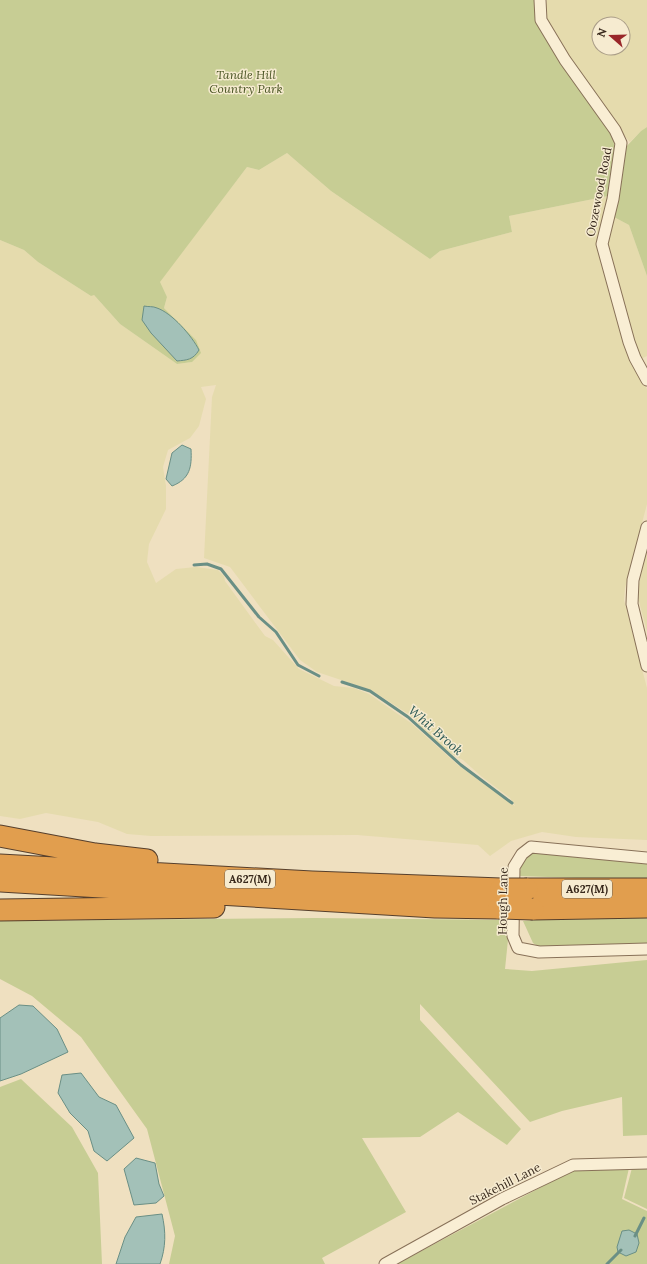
<svg xmlns="http://www.w3.org/2000/svg" width="647" height="1264" font-family="Lora,serif">
	<style>
		.farmland { fill: #e5dbad; fill-rule: evenodd }
		.green { fill: #c7cd94 }
		.water { fill: #a3c1b8; stroke: #6a8f85 }
		.lines { fill: none; stroke-linecap: round; stroke-linejoin: round }
		.stream { stroke: #6a8f85; stroke-width: 3 }
		.street-casing { stroke: #887158; stroke-width: 13 }
		.highway-casing { stroke: #563f2c; stroke-width: 23 }
		.street { stroke: #f9eed4; stroke-width: 11 }
		.highway { stroke: #e19e4e; stroke-width: 21 }
		.highway-bridge-casing { stroke: #563f2c; stroke-width: 23; stroke-linecap: butt }
		.highway-bridge { stroke: #e19e4e; stroke-width: 21 }
		.labels { text-anchor: middle; stroke-width: 3; stroke-linejoin: round; paint-order: stroke }
		.shield { fill: #f6ebd0; stroke: #716352; stroke-width: 1 }
		.shield-label { font-size: 11px; font-weight: bold; fill: #38291c }
		.park-label { font-size: 12px; font-style: italic; fill: #495423; stroke: #f6ebd0 }
		.street-label { font-size: 12px; fill: #38291c; stroke: #f6ebd0 }
		.water-label { font-size: 13px; font-style: italic; fill: #2b5854; stroke: #f6ebd0 }
	</style>
	<rect width="100%" height="100%" fill="#efe0c0"/>
	<path class="farmland" d="M 547,0 L 647,0 L 647,127 L 641,131 L 630,142 L 619,130 L 574,65 L 548,22 L 545,10 ZM 599,24 L 623,24 L 623,48 L 599,48 Z
		M 287,153 L 331,191 L 430,259 L 440,251 L 512,232 L 509,216 L 608,196 L 612,216 L 629,225 L 647,276 L 647,356 L 632,363 L 647,389 L 647,504 L 625,588 L 624,600 L 647,688 L 647,840 L 576,837 L 542,832 L 511,841 L 490,856 L 478,845 L 357,835 L 151,836 L 127,834 L 98,822 L 46,813 L 20,819 L 0,816 L 0,240 L 24,250 L 38,262 L 91,296 L 93,294 L 120,324 L 177,364 L 192,362 L 196,340 L 164,308 L 167,297 L 159,282 L 247,167 L 259,170 ZM 216,385 L 212,397 L 204,558 L 230,567 L 300,660 L 317,672 L 371,690 L 410,715 L 444,750 L 463,760 L 482,777 L 510,798 L 515,806 L 458,765 L 411,723 L 369,694 L 354,688 L 334,686 L 299,669 L 273,640 L 265,636 L 225,581 L 224,576 L 218,570 L 196,567 L 176,569 L 156,583 L 147,562 L 149,544 L 166,509 L 166,486 L 163,467 L 168,450 L 190,438 L 199,426 L 206,399 L 201,387 Z
		M 647,547 L 647,632 L 637,594 Z"/>
	<path class="green" d="M 0,0 L 535,0 L 613,138 L 616,155 L 608,196 L 509,216 L 512,232 L 440,251 L 430,259 L 331,191 L 287,153 L 259,170 L 247,167 L 160,282 L 167,297 L 164,308 L 196,340 L 201,353 L 192,362 L 177,364 L 120,324 L 94,295 L 91,296 L 38,262 L 24,250 L 0,240 Z
		M 647,127 L 647,276 L 629,225 L 612,216 L 625,148 L 641,131 Z
		M 535,851 L 647,862 L 647,878 L 605,879 L 519,876 L 523,859 Z
		M 315,918 L 510,920 L 505,969 L 532,971 L 647,960 L 647,1135 L 623,1136 L 622,1097 L 562,1111 L 530,1122 L 420,1004 L 420,1020 L 521,1129 L 507,1145 L 458,1112 L 420,1137 L 362,1138 L 406,1212 L 322,1258 L 325,1264 L 169,1264 L 175,1236 L 147,1129 L 81,1037 L 32,996 L 0,979 L 0,921 Z
		M 557,918 L 647,918 L 647,944 L 539,947 L 533,943 L 523,921 Z
		M 21,1079 L 72,1127 L 98,1173 L 102,1264 L 0,1264 L 0,1087 Z
		M 647,1167 L 647,1209 L 624,1198 L 632,1168 Z
		M 577,1168 L 629,1168 L 622,1199 L 647,1211 L 647,1264 L 397,1264 Z"/>
	<path class="water" d="M 144,306 C 148,307 153,306 157,308 C 172,313 192,336 199,350 C 193,360 187,360 177,361 L 151,333 L 142,320 Z
		M 182,445 L 191,449 C 192,467 190,479 172,486 L 166,479 L 172,453 Z
		M 19,1005 L 33,1006 L 57,1029 L 68,1052 L 21,1074 L 0,1081 L 0,1018 Z
		M 81,1073 L 99,1097 L 116,1105 L 134,1138 L 107,1161 L 94,1151 L 88,1131 L 70,1113 L 58,1093 L 62,1075 Z
		M 136,1158 L 155,1163 L 159,1184 L 164,1196 L 156,1203 L 134,1205 L 124,1169 Z
		M 162,1214 C 166,1232 166,1247 160,1264 L 116,1264 L 125,1237 L 136,1217 Z
		M 629,1230 L 637,1234 L 639,1243 L 636,1252 L 626,1256 L 618,1252 L 617,1247 L 622,1231 Z"/>
	<g class="lines">
		<path class="stream" d="M 194,565 L 207,564 L 221,569 L 259,617 L 276,632 L 298,665 L 319,676
			M 342,682 L 370,691 L 408,717 L 461,765 L 512,803
			M 635,1236 L 644,1218
			M 607,1264 L 621,1250"/>
		<g class="street-casing">
			<path id="street" d="M 540,0 L 541,20 L 565,60 L 615,130 L 621,143 L 613,199 L 602,244 L 629,342 L 635,358 L 647,380
				M 647,527 L 633,580 L 632,604 L 647,666
				M 647,858 L 531,847 L 522,854 L 514,867 L 513,936 L 518,948 L 539,952 L 647,949
				M 385,1264 L 502,1199 L 573,1165 L 647,1163"/>
		</g>
		<g class="highway-casing">
			<path id="highway" d="M 0,836 L 95,854 L 147,860
				M 0,865 L 312,882 L 501,889
				M 0,881 L 435,907 L 499,908
				M 527,889 L 647,889
				M 533,909 L 647,907
				M 0,910 L 214,907"/>
		</g>
		<use href="#street" class="street"/>
		<use href="#highway" class="highway"/>
		<g class="highway-bridge-casing">
			<path id="highway-bridge" d="M 501,889 L 527,889
				M 499,908 L 533,909"/>
		</g>
		<use href="#highway-bridge" class="highway-bridge"/>
	</g>
	<g class="labels">
		<g class="shield">
			<rect x="225" y="870" width="50" height="18" rx="3"/>
			<rect x="562" y="880" width="50" height="18" rx="3"/>
		</g>
		<g class="shield-label">
			<text x="250" y="883">A627(M)</text>
			<text x="587" y="893">A627(M)</text>
		</g>
		<g class="park-label">
			<text x="246" y="79">Tandle Hill<tspan x="246" dy="14">Country Park</tspan></text>
		</g>
		<g class="street-label">
			<text transform="translate(599 192) rotate(-79)" y="4">Oozewood Road</text>
			<text transform="translate(503 901) rotate(-89)" y="4">Hough Lane</text>
			<text transform="translate(505 1184) rotate(-27)" y="4">Stakehill Lane</text>
		</g>
		<g class="water-label">
			<text transform="translate(436 730) rotate(41)" y="5">Whit Brook</text>
		</g>
	</g>
	<g transform="translate(611 36) rotate(290)"><circle r="19" fill="#f6ebd0" stroke="#aa9d88"/>
	<path d="M0-3L7 15L0 10L-7 15Z" fill="#992629"/>
	<text y="-6" font-size="11" font-weight="bold" text-anchor="middle" fill="#38291c">N</text>
	</g>
</svg>
